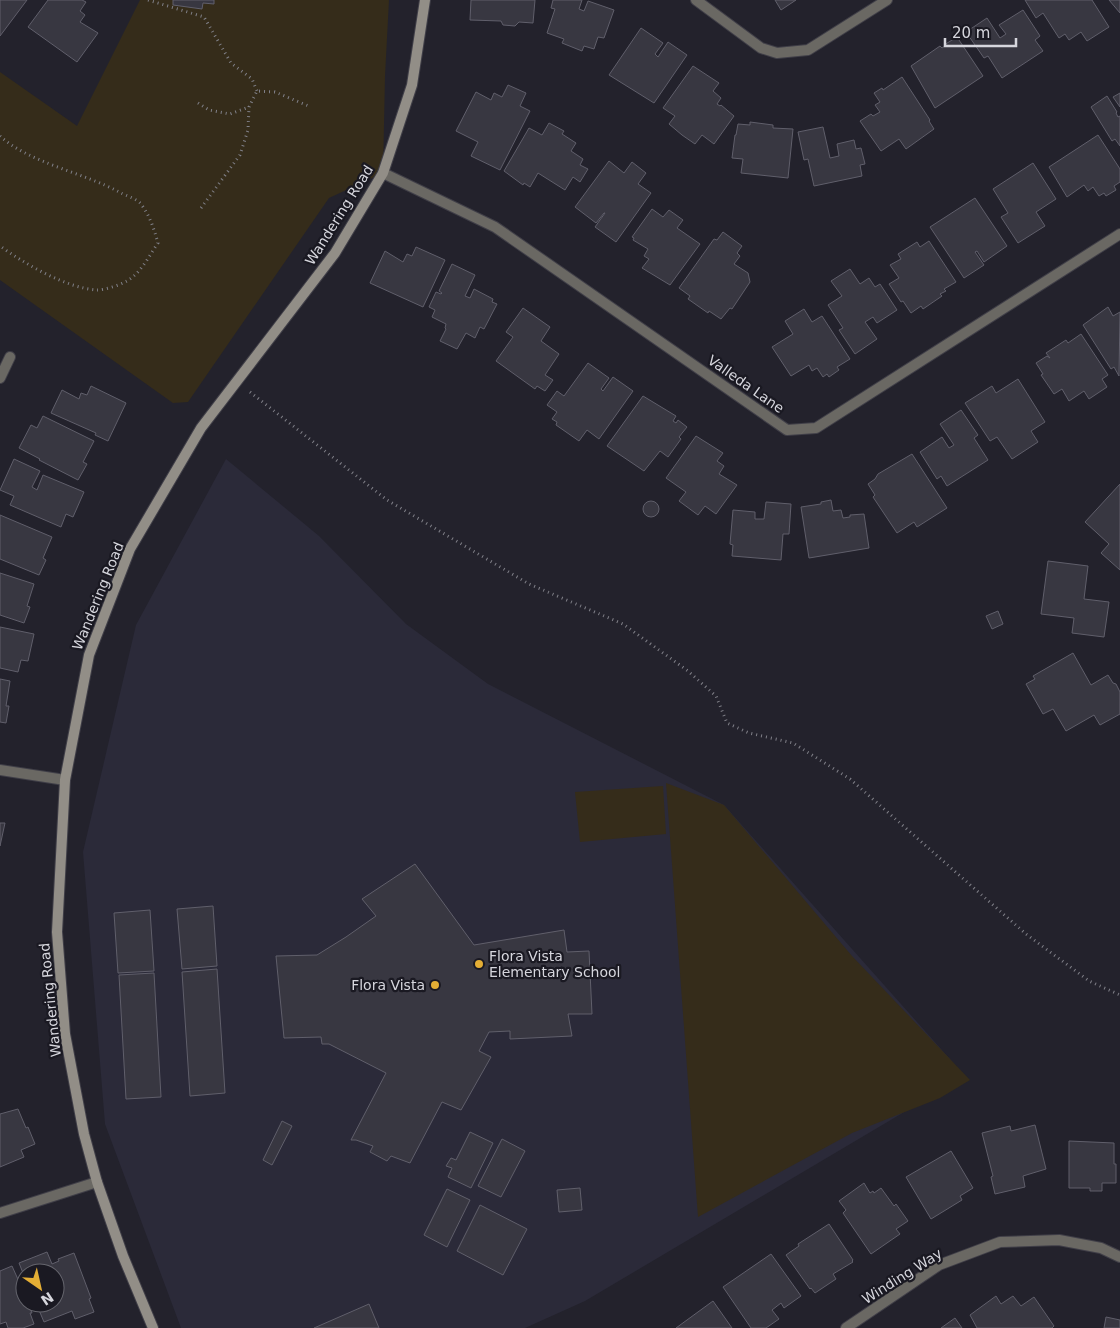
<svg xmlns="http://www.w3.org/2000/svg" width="1120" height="1328" font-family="'DejaVu Sans',sans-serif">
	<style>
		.built { fill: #2b2a39 }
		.green { fill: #352c1a }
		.building { fill: #383741; stroke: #605f6b }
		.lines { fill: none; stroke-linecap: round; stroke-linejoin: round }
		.street-casing { stroke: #403f48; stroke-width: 12 }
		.secondary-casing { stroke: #403f48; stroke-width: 12 }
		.path { stroke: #818189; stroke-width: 3; stroke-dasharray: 1 4; stroke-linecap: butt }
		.street { stroke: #6a6863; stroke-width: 10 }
		.secondary { stroke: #928e87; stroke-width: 10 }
		.poi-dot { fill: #e4ae35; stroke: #1a1922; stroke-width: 2 }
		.labels { text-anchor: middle; stroke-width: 4.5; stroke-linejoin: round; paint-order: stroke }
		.street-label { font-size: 14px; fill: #d6d6dd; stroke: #1a1922 }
		.poi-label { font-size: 14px; fill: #d6d6dd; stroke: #1a1922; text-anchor: start }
	</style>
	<rect width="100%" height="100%" fill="#23222c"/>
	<path class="built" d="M 226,459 L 319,536 L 406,624 L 488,684 L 724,805 L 965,1076 L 585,1301 L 525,1328 L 181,1328 L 105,1124 L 83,852 L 136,625 Z"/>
	<path class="green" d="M 140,0 L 389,0 L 385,76 L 383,173 L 329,198 L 188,402 L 173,403 L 0,280 L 0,72 L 77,126 Z
		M 666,783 L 724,805 L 852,956 L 970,1080 L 940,1098 L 852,1133 L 698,1217 Z
		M 663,786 L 666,834 L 580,842 L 575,792 Z"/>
	<path class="building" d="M 0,0 L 27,0 L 0,36 Z
		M 48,0 L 82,0 L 86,2 L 80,11 L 85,15 L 80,22 L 98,33 L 77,62 L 28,27 Z
		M 173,0 L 214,0 L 214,4 L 203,3 L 202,9 L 173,5 Z
		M 471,0 L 535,0 L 533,23 L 519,22 L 515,26 L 503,25 L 501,21 L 470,20 Z
		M 553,0 L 582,0 L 579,9 L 584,11 L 588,1 L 614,10 L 604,38 L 598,37 L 594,49 L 584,46 L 582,51 L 562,43 L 564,39 L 547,33 L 555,9 L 551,8 Z
		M 775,0 L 796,0 L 781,10 Z
		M 1025,0 L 1092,0 L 1109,27 L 1087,41 L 1081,32 L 1069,40 L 1065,34 L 1059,38 L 1043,13 L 1036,18 Z
		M 1109,0 L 1120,0 L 1120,13 Z
		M 1023,10 L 1040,36 L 1035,40 L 1043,51 L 1002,78 L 988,56 L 984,58 L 966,32 L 987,18 L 1000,38 L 1006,34 L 999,25 Z
		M 641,28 L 663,43 L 655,54 L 658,57 L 668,42 L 687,55 L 654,103 L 609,75 Z
		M 957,37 L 983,76 L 935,108 L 911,66 L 940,46 L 942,48 L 945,46 L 944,45 Z
		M 693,66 L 719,83 L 713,91 L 721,98 L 717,104 L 720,106 L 721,105 L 734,116 L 714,144 L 702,135 L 695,144 L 682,135 L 669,124 L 675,116 L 663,108 Z
		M 902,77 L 930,120 L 929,121 L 934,129 L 906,149 L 899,139 L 881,151 L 860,121 L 871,114 L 873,116 L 880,112 L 875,105 L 880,102 L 874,93 L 882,88 L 883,90 Z
		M 508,85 L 526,93 L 520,106 L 530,111 L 500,170 L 471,156 L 478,142 L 456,131 L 476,92 L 491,100 L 494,93 L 502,97 Z
		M 1120,93 L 1120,107 L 1113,97 Z
		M 1107,96 L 1117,112 L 1116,113 L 1118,117 L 1120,116 L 1120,146 L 1115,139 L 1112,141 L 1091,107 Z
		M 750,122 L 773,125 L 773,128 L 793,129 L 788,178 L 741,173 L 743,159 L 732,158 L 735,135 L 736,135 L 738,124 L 750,125 Z
		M 549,123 L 564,131 L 562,134 L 576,143 L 571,151 L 583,159 L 580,165 L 588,169 L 580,182 L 573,177 L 565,190 L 538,173 L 530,187 L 524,183 L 523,185 L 504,171 L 529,128 L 542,135 Z
		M 823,127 L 830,158 L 839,156 L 837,144 L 854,140 L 856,149 L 861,148 L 865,164 L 860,165 L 862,176 L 814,186 L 808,159 L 804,160 L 798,132 Z
		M 1098,135 L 1120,169 L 1120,182 L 1114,186 L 1116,190 L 1106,196 L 1104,193 L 1099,196 L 1093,187 L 1088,191 L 1084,185 L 1067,197 L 1049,167 Z
		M 609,161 L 624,173 L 632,162 L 646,173 L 638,184 L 651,193 L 616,242 L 595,227 L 605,213 L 604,213 L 596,223 L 575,207 Z
		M 1033,163 L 1056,199 L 1036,212 L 1045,226 L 1018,243 L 1001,217 L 1008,213 L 993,189 Z
		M 975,198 L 1007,246 L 984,262 L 977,251 L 975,252 L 984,265 L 964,278 L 930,227 Z
		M 652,209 L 663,217 L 669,210 L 683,220 L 677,228 L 700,244 L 670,285 L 642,268 L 649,259 L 644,256 L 648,249 L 633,240 L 634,238 L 632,237 Z
		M 723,232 L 742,246 L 737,253 L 740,256 L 734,264 L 748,273 L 750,282 L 732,309 L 730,308 L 721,319 L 709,311 L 708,313 L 688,299 L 690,296 L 679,288 L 714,239 L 717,240 Z
		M 929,241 L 956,282 L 944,289 L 946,291 L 940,294 L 942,296 L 923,309 L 921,306 L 911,313 L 903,301 L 901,302 L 889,284 L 899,278 L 890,265 L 901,259 L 898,254 L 917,242 L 920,247 Z
		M 416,247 L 445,260 L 423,307 L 370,283 L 385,251 L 403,262 L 407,254 L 412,256 Z
		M 452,264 L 475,275 L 465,296 L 470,298 L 474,289 L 493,299 L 492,302 L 497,304 L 484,329 L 480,327 L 475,338 L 466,333 L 457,349 L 440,341 L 446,329 L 445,328 L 446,324 L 432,317 L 435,310 L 429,307 L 436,292 L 441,294 L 442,293 L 439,291 Z
		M 850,269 L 860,284 L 869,278 L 875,287 L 880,284 L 897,310 L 877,323 L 873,317 L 865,322 L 877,339 L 855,354 L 839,330 L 843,328 L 828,305 L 842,296 L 831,281 Z
		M 1108,307 L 1113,316 L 1120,312 L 1119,376 L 1114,367 L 1111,369 L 1083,325 Z
		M 523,308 L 550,327 L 541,341 L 559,354 L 545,375 L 553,380 L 545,391 L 537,386 L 535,389 L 496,361 L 513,337 L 506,332 Z
		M 804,309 L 812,322 L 822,316 L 850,359 L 837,367 L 839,370 L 829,377 L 827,374 L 823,377 L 817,368 L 812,371 L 809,365 L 791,376 L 772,347 L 793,334 L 785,321 Z
		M 1081,334 L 1108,375 L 1102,379 L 1107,387 L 1089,399 L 1084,391 L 1069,401 L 1062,389 L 1054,394 L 1041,375 L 1043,374 L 1036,363 L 1047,356 L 1050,358 L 1046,353 L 1066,340 L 1068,343 Z
		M 588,363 L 609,378 L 601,389 L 603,391 L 613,377 L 633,391 L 599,439 L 587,430 L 579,441 L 556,425 L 557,422 L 552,419 L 557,412 L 547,405 L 557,391 L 564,396 Z
		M 1018,379 L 1045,422 L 1031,431 L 1038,442 L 1012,459 L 997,437 L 990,441 L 965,403 L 992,386 L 996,393 Z
		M 91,386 L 126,403 L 108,441 L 95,435 L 96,433 L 51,413 L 62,390 L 79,399 L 81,393 L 87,395 Z
		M 643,396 L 676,416 L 673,421 L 676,423 L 678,420 L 687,427 L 679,437 L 681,439 L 668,457 L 660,451 L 644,471 L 607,446 Z
		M 961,410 L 978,435 L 974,438 L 988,460 L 947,486 L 941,476 L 937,479 L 920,452 L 942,437 L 949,448 L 954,445 L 940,424 Z
		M 43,416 L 94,441 L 83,462 L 87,464 L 78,480 L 39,460 L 40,459 L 19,448 L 31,425 L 37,428 Z
		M 696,436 L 723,453 L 717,461 L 724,466 L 719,474 L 737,485 L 716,514 L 705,506 L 698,515 L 679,501 L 686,492 L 666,478 Z
		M 912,454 L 947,508 L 917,527 L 914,522 L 897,533 L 873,497 L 875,495 L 868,484 L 875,479 L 878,474 Z
		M 14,459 L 40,471 L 32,487 L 37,490 L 43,475 L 84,492 L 73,517 L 66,514 L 61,527 L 10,505 L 14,496 L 0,490 Z
		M 1120,484 L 1120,570 L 1101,553 L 1109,544 L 1085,522 Z
		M 831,500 L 833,511 L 841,510 L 843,518 L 850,517 L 850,515 L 864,514 L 869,548 L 809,558 L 801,507 L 821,504 L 821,502 Z
		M643 509a8 8 0 1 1 16 0a8 8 0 1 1-16 0Z
		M 766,502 L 791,504 L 789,534 L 783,534 L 781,560 L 732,556 L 733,545 L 730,544 L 733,510 L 755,512 L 755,519 L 764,519 Z
		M 0,515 L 52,537 L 43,558 L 46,560 L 39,575 L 0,559 Z
		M 1048,561 L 1088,566 L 1084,599 L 1109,602 L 1104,637 L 1072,633 L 1074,618 L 1041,614 Z
		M 0,573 L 34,584 L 27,606 L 30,607 L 24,623 L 0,615 Z
		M 998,611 L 1003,624 L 992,629 L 986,616 Z
		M 0,627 L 34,634 L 28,661 L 21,660 L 18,672 L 0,668 Z
		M 1073,653 L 1091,685 L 1108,675 L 1113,683 L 1116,684 L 1120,692 L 1120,714 L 1100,725 L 1094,715 L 1066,731 L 1053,709 L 1043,714 L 1026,684 L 1035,679 L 1033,676 Z
		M 0,679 L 10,681 L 6,706 L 9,706 L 6,723 L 0,722 Z
		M 0,823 L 5,823 L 0,846 Z
		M 415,864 L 474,945 L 564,930 L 567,952 L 589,951 L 592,1014 L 568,1014 L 572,1036 L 510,1039 L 510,1031 L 489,1032 L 479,1051 L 491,1057 L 461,1110 L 442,1102 L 410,1163 L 391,1156 L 387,1161 L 370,1152 L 373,1146 L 356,1140 L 351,1140 L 386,1073 L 329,1044 L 322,1044 L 321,1037 L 284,1038 L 276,956 L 317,955 L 346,937 L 376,916 L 362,899 Z
		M 213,906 L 217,966 L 182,969 L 177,909 Z
		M 150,910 L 154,971 L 118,973 L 114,913 Z
		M 217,969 L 225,1093 L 190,1096 L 182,972 Z
		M 154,973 L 161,1097 L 126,1099 L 119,975 Z
		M 18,1109 L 26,1128 L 28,1127 L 35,1144 L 21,1150 L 24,1157 L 0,1167 L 0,1114 Z
		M 282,1121 L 292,1126 L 272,1165 L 263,1160 Z
		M 1035,1125 L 1046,1169 L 1023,1176 L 1025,1187 L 995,1194 L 991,1177 L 993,1176 L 982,1133 L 1010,1126 L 1011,1131 Z
		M 470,1132 L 493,1143 L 471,1188 L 448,1177 L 452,1168 L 446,1166 L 451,1158 L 456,1160 Z
		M 502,1139 L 525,1151 L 501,1197 L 478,1186 Z
		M 1069,1141 L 1114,1143 L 1114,1164 L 1116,1164 L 1116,1183 L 1102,1183 L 1102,1191 L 1090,1191 L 1090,1188 L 1069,1188 Z
		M 951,1151 L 973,1188 L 960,1196 L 962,1200 L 931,1219 L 906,1177 Z
		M 864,1183 L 870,1193 L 873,1191 L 874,1193 L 881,1188 L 894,1206 L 896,1204 L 908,1221 L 896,1229 L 900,1234 L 871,1254 L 843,1213 L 846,1210 L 839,1201 Z
		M 580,1188 L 582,1210 L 559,1212 L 557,1190 Z
		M 447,1189 L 470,1200 L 447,1247 L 424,1235 Z
		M 480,1205 L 527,1229 L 503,1275 L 457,1251 Z
		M 829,1224 L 853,1260 L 852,1261 L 853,1262 L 833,1274 L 836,1279 L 815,1293 L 811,1288 L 810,1289 L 786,1255 L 799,1246 L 798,1244 Z
		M 47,1252 L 52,1264 L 59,1261 L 58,1259 L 74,1253 L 91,1298 L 89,1299 L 94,1312 L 75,1319 L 72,1311 L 44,1322 L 36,1303 L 55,1303 L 55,1273 L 25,1273 L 25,1278 L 19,1263 Z
		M 771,1254 L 801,1296 L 784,1308 L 781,1303 L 772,1310 L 779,1319 L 766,1328 L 751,1328 L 723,1287 Z
		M 12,1266 L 25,1295 L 25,1303 L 28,1303 L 32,1313 L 30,1313 L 34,1324 L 23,1328 L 8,1328 L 6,1322 L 0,1324 L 0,1271 Z
		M 996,1296 L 1001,1304 L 1013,1296 L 1021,1306 L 1034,1297 L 1054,1326 L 1052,1328 L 977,1328 L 970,1315 Z
		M 713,1301 L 732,1328 L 676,1328 Z
		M 369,1304 L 379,1328 L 314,1328 Z
		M 1106,1317 L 1120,1320 L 1120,1328 L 1104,1328 Z
		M 955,1318 L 962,1328 L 941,1328 Z"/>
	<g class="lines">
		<g class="street-casing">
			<path id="street" d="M 696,0 L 761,48 L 777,53 L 808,50 L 887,0
				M 383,173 L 495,227 L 787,430 L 816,428 L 1120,234
				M 0,378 L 10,357
				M 0,770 L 65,780
				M 0,1213 L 97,1182
				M 846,1328 L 939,1265 L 1000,1242 L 1059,1240 L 1101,1248 L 1120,1257"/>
		</g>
		<g class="secondary-casing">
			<path id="secondary" d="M 153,1328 L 123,1256 L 97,1182 L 84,1134 L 65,1034 L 57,932 L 65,780 L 89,655 L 130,549 L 201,428 L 335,253 L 383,173 L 412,85 L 425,0"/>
		</g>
		<path class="path" d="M 148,0 L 204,17 L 231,63 L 252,79 L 257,91
			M 198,103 L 209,110 L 230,114 L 249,107
			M 0,136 C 29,163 85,173 121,193 C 127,196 137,199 141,204 C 150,216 154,229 158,243 C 149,256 141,273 127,281 C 120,285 105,290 97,290 C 66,288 25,264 0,246
			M 201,208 L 240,155 L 248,130 L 249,107 L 257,91 L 275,92 L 311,107
			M 250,392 L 387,500 L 529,584 L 623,624 L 688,671 L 716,696 L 727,723 L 749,733 L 793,743 L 850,779 L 1026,934 L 1089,981 L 1120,995"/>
		<use href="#street" class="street"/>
		<use href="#secondary" class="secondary"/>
	</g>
	<g class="poi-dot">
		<circle cx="479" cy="964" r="5"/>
		<circle cx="435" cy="985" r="5"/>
	</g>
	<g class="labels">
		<g class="street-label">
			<text transform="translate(339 215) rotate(-58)" y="5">Wandering Road</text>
			<text transform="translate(746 384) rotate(35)" y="5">Valleda Lane</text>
			<text transform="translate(98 596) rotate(-68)" y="5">Wandering Road</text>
			<text transform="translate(50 1000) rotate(-96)" y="5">Wandering Road</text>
			<text transform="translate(902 1276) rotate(-32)" y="5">Winding Way</text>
		</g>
		<g class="poi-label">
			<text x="489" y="961">Flora Vista<tspan x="489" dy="16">Elementary School</tspan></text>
			<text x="425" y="990" text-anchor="end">Flora Vista</text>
		</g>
	</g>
	<g transform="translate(40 1288) rotate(146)"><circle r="24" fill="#1a1922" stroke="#65656d"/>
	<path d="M0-4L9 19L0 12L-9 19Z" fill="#e4ae35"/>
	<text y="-8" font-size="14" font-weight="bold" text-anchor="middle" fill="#d6d6dd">N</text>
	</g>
	<path d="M945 38v8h71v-8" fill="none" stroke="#d6d6dd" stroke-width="2.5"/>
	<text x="952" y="38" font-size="15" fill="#d6d6dd" stroke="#1a1922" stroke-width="4" paint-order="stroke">20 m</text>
</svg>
